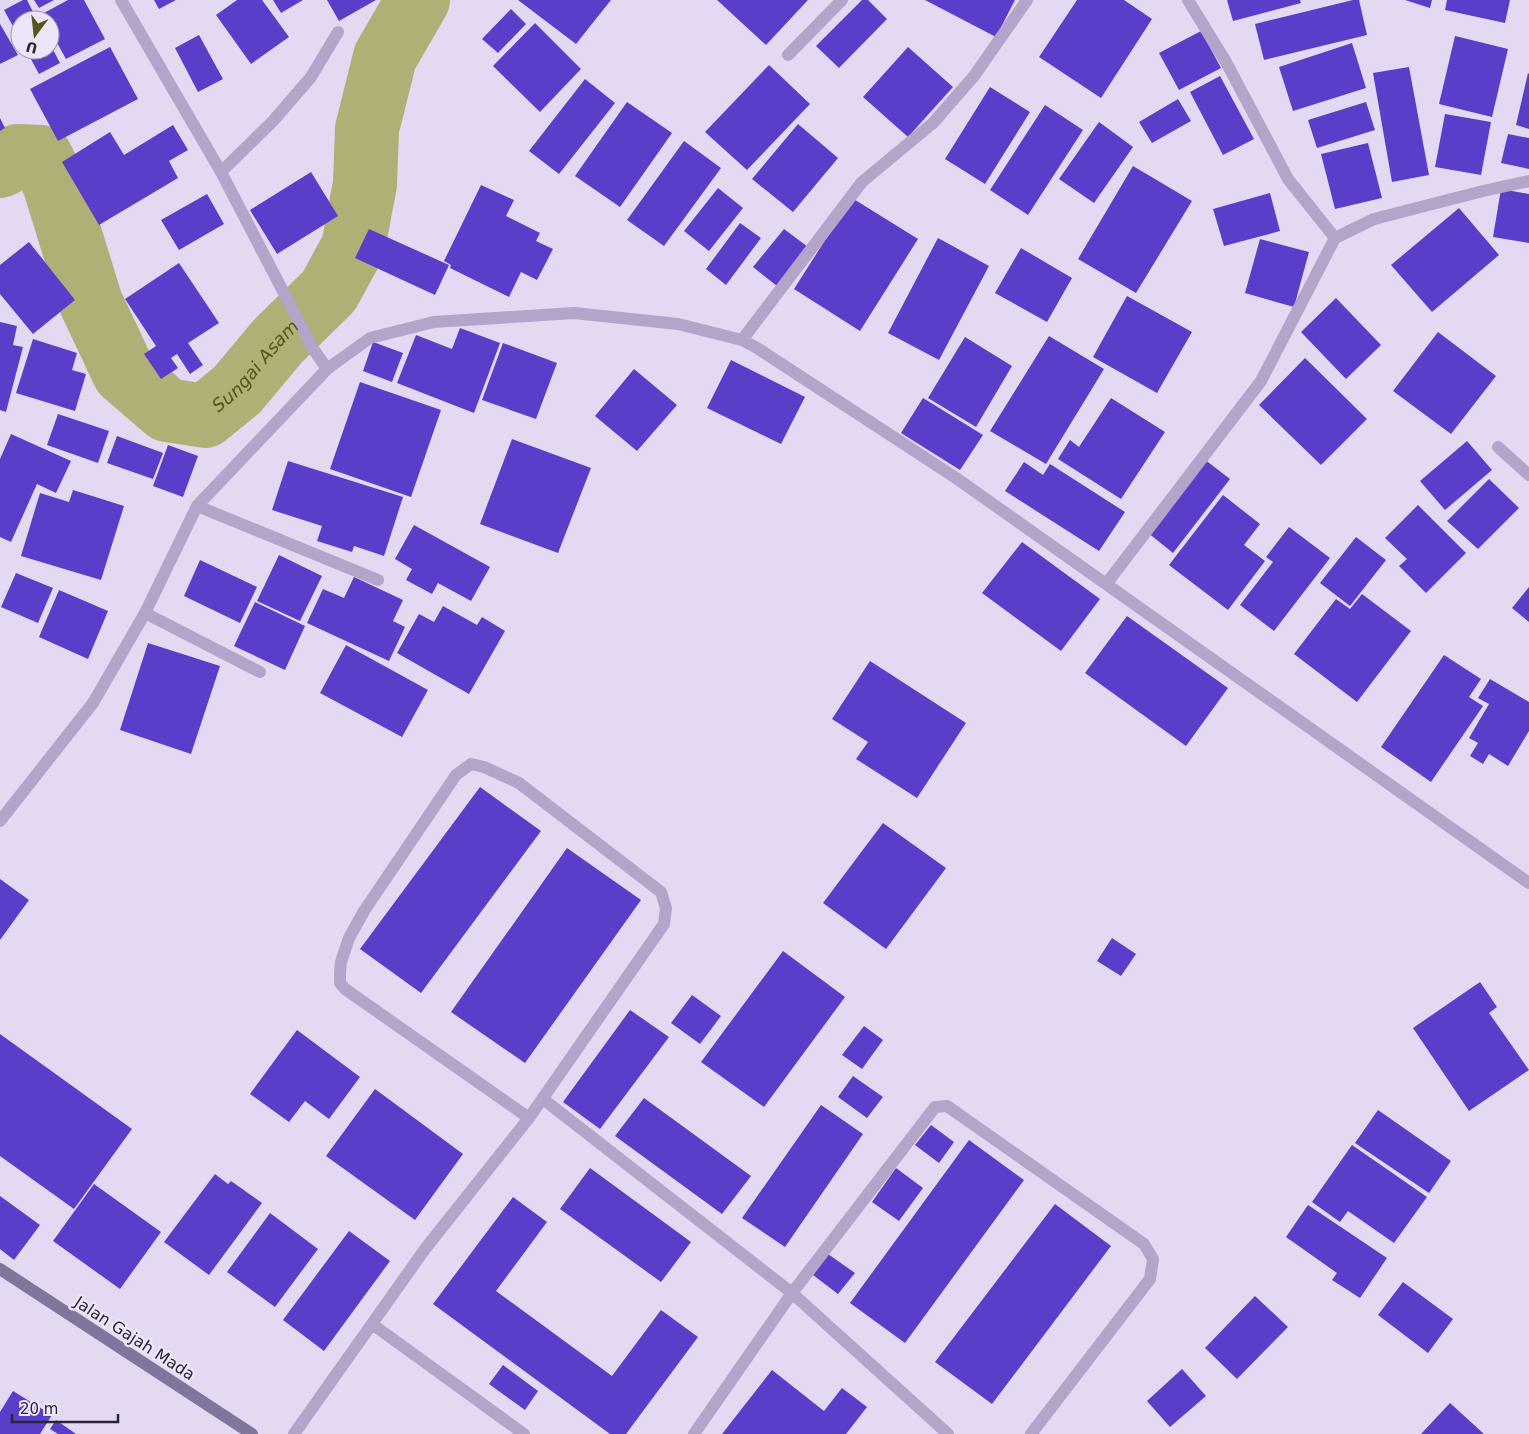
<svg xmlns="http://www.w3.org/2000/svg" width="1529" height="1434" font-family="'DejaVu Sans',sans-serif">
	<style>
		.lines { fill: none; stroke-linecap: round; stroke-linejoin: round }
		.river { stroke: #afaf76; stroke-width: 64 }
		.building { fill: #5a3ec9 }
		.street { stroke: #b4a4ca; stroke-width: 12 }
		.secondary { stroke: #82759d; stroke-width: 12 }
		.labels { text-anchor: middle; stroke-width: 5; stroke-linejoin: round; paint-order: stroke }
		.street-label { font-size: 16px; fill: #2a2635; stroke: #efe4f9 }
		.water-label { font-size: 18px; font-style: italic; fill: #55571a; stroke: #efe4f9 }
	</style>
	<rect width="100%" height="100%" fill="#e4d8f2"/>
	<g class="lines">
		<path class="river" id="s1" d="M 0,166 L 18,156 L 41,157 L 54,183 L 91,303 L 124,373 L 167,410 L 205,416 L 237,390 L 278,341 L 329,291 L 353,247 L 365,184 L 367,129 L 385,57 L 418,0"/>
	</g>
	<path class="building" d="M 23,0 L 27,0 L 37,20 L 20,20 L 20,39 L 4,10 Z
		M 34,0 L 54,0 L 39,8 Z
		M 68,0 L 84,0 L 105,39 L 66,59 L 50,30 L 50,20 L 45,20 L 42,14 Z
		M 154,0 L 176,0 L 159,9 Z
		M 237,0 L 262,0 L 289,37 L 251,64 L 216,15 Z
		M 273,0 L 303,0 L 281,13 Z
		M 327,0 L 376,0 L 339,21 Z
		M 518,0 L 611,0 L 576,44 Z
		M 717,0 L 808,0 L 766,45 Z
		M 862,0 L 868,0 L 887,19 L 839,68 L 816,46 Z
		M 925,0 L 1015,0 L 996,37 Z
		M 1077,0 L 1124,0 L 1152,19 L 1101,98 L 1039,57 Z
		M 1227,0 L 1300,0 L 1301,3 L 1233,21 Z
		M 1353,0 L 1359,0 L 1367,35 L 1264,60 L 1255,24 Z
		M 1405,0 L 1432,0 L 1430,8 Z
		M 1447,0 L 1510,0 L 1505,23 L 1445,10 Z
		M 511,9 L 526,24 L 498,53 L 482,39 Z
		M 535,23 L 581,69 L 540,112 L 493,66 Z
		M 0,24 L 18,55 L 0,64 Z
		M 1201,31 L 1221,68 L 1179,90 L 1159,53 Z
		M 199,35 L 223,79 L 198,92 L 175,48 Z
		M 1455,36 L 1508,49 L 1492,117 L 1439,104 Z
		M 1352,43 L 1366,88 L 1293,111 L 1279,67 Z
		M 50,44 L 60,63 L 39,74 L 26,50 L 50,50 Z
		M 110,47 L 138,99 L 58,141 L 30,89 Z
		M 908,47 L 953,87 L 908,137 L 863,97 Z
		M 769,65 L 810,104 L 747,170 L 705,132 Z
		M 1409,67 L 1429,175 L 1392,182 L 1373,73 Z
		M 1528,73 L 1529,74 L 1529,129 L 1516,125 Z
		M 1220,76 L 1254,139 L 1223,155 L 1190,92 Z
		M 585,79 L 615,103 L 559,174 L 529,151 Z
		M 990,87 L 1030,112 L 985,184 L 945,159 Z
		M 1178,99 L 1191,121 L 1152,143 L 1139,122 Z
		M 627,102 L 672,133 L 620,207 L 575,176 Z
		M 1366,102 L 1375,130 L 1317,148 L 1308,120 Z
		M 1045,105 L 1083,130 L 1028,215 L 990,190 Z
		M 1445,114 L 1491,122 L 1481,175 L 1435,167 Z
		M 0,118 L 5,128 L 0,131 Z
		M 1099,122 L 1133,147 L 1094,203 L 1059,179 Z
		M 798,124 L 838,158 L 793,212 L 752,179 Z
		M 173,125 L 188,150 L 169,161 L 178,178 L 99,225 L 62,162 L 110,132 L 124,155 Z
		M 1508,134 L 1529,138 L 1529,169 L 1501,163 Z
		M 684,141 L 721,168 L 664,246 L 627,220 Z
		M 1368,143 L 1382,198 L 1335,209 L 1321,154 Z
		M 1133,166 L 1192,201 L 1136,293 L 1078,259 Z
		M 311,172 L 338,216 L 277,254 L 250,210 Z
		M 481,185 L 514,200 L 506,216 L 540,233 L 536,241 L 553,249 L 537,280 L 521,272 L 509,297 L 450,268 L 451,265 L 444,261 Z
		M 718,188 L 743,208 L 709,251 L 684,231 Z
		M 1501,189 L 1529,194 L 1529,243 L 1493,237 Z
		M 1270,193 L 1280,231 L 1224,246 L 1213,209 Z
		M 207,194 L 224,224 L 179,250 L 161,220 Z
		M 852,198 L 918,239 L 860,331 L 794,289 Z
		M 1459,208 L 1499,255 L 1432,312 L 1391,265 Z
		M 740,223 L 761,238 L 726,285 L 706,269 Z
		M 369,229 L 449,265 L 435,295 L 355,258 Z
		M 784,229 L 808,247 L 777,286 L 753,267 Z
		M 938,238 L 989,266 L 939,360 L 888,333 Z
		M 1260,239 L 1309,252 L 1294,307 L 1245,293 Z
		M 29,242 L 75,300 L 33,334 L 0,294 L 0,265 Z
		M 1021,248 L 1072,278 L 1047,322 L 995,293 Z
		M 179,263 L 219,323 L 188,343 L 203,365 L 190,374 L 177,354 L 171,358 L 178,368 L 161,379 L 144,354 L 156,346 L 125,299 Z
		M 1127,296 L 1192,332 L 1157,393 L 1093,357 Z
		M 1336,298 L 1381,345 L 1346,379 L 1301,332 Z
		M 0,322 L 17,326 L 13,345 L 23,347 L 6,412 L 0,410 Z
		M 460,328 L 500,343 L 474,413 L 397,383 L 416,335 L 452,349 Z
		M 1438,332 L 1496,376 L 1451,434 L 1393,391 Z
		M 1049,336 L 1104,369 L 1046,464 L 990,431 Z
		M 965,337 L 1012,366 L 976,427 L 928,398 Z
		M 33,339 L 77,353 L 72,370 L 86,374 L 75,411 L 16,393 Z
		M 373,342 L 403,353 L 392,382 L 363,371 Z
		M 503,343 L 557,363 L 536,419 L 482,400 Z
		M 1305,358 L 1367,419 L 1321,465 L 1259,405 Z
		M 731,360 L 805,397 L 781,444 L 707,408 Z
		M 634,369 L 677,405 L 637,451 L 595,416 Z
		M 360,382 L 441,410 L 411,497 L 330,469 Z
		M 923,398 L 983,435 L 960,470 L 901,433 Z
		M 1111,398 L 1165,432 L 1121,499 L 1058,459 L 1070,440 L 1079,447 Z
		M 58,414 L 109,431 L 98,463 L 47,445 Z
		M 11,434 L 71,461 L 56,493 L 37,484 L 11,542 L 0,537 L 0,459 Z
		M 117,436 L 163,453 L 153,479 L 107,463 Z
		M 512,439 L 591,468 L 558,553 L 480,524 Z
		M 1467,441 L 1492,470 L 1445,510 L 1420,481 Z
		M 168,445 L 198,456 L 183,497 L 153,486 Z
		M 1204,459 L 1230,479 L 1173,553 L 1147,532 Z
		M 288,461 L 403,497 L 384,556 L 354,546 L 352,552 L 317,541 L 322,526 L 272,510 Z
		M 1024,462 L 1043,475 L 1050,464 L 1125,512 L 1099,551 L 1005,491 Z
		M 1489,479 L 1519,508 L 1478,549 L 1447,521 Z
		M 73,490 L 124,506 L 101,580 L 21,556 L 40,493 L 69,502 Z
		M 1223,495 L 1260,524 L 1244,545 L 1265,561 L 1228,610 L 1169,565 Z
		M 1418,505 L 1466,553 L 1426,593 L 1399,566 L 1407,559 L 1385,538 Z
		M 414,525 L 490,567 L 471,601 L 438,583 L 432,594 L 406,580 L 412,569 L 395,559 Z
		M 1289,527 L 1330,558 L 1274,631 L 1240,605 L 1273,562 L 1266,557 Z
		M 1356,537 L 1386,560 L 1350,606 L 1320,583 Z
		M 1022,542 L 1100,599 L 1061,651 L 982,593 Z
		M 279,555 L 322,576 L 300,621 L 257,601 Z
		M 200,560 L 257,587 L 240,623 L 184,596 Z
		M 16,573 L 53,588 L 38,623 L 1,607 Z
		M 354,577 L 403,600 L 393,621 L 405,627 L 389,661 L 307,623 L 323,589 L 344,598 Z
		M 1529,587 L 1529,622 L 1512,608 Z
		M 59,590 L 108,611 L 88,659 L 39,637 Z
		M 1362,594 L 1411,631 L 1357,702 L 1294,654 L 1336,599 L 1350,609 Z
		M 255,602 L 305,626 L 285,670 L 234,646 Z
		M 443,606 L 477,625 L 482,617 L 505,631 L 469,694 L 397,653 L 419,614 L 434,622 Z
		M 1127,616 L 1228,688 L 1186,746 L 1085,673 Z
		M 148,643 L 220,666 L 191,754 L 120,730 Z
		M 346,645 L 428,690 L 402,737 L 320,693 Z
		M 1444,655 L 1481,679 L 1469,697 L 1483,706 L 1431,782 L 1381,747 Z
		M 870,661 L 966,723 L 917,798 L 856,759 L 868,742 L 832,719 Z
		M 1490,679 L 1529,702 L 1529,731 L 1508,766 L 1489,754 L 1483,764 L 1470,756 L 1478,743 L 1469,738 L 1489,704 L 1478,698 Z
		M 480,787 L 541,831 L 421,993 L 360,949 Z
		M 883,823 L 946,868 L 886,949 L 823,903 Z
		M 567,848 L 641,900 L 525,1063 L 451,1012 Z
		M 0,879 L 29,900 L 0,940 Z
		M 1112,938 L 1136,954 L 1121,976 L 1097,961 Z
		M 783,951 L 845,997 L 764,1107 L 701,1062 Z
		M 1480,982 L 1497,1007 L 1489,1013 L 1529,1070 L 1469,1111 L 1413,1028 Z
		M 692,995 L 721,1016 L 700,1044 L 671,1023 Z
		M 630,1010 L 669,1037 L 600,1129 L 563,1102 Z
		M 864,1026 L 883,1040 L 862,1069 L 842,1055 Z
		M 297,1030 L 360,1077 L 329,1119 L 305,1101 L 289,1122 L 250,1094 Z
		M 0,1034 L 132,1129 L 74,1209 L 0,1156 Z
		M 853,1076 L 883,1097 L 867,1118 L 838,1097 Z
		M 375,1089 L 463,1154 L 415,1220 L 326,1156 Z
		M 644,1098 L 751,1176 L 722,1214 L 615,1136 Z
		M 821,1105 L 863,1134 L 785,1247 L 742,1218 Z
		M 1378,1110 L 1451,1161 L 1429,1193 L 1355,1143 Z
		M 931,1125 L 954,1142 L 939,1163 L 915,1145 Z
		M 969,1140 L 1024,1180 L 905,1343 L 850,1303 Z
		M 1352,1145 L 1427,1197 L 1394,1243 L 1348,1211 L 1340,1222 L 1312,1202 Z
		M 590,1168 L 691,1242 L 661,1282 L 560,1209 Z
		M 896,1168 L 923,1188 L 899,1221 L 872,1202 Z
		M 215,1174 L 228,1184 L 231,1181 L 262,1203 L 209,1275 L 164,1242 Z
		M 94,1184 L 161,1232 L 120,1289 L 53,1241 Z
		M 0,1196 L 40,1225 L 14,1260 L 0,1249 Z
		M 513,1197 L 547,1222 L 496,1291 L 612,1376 L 661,1310 L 698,1337 L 626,1434 L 610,1434 L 433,1304 Z
		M 1055,1204 L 1111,1246 L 992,1404 L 935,1362 Z
		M 1308,1205 L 1387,1258 L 1360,1298 L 1332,1280 L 1337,1273 L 1286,1237 Z
		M 270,1213 L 318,1249 L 275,1307 L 227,1272 Z
		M 349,1231 L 390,1261 L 324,1351 L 283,1320 Z
		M 828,1254 L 855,1273 L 838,1294 L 813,1275 Z
		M 1403,1282 L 1453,1319 L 1428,1353 L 1378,1315 Z
		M 1255,1296 L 1288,1327 L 1237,1379 L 1205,1348 Z
		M 503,1365 L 538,1391 L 525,1410 L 489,1384 Z
		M 1182,1369 L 1206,1396 L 1170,1427 L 1147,1401 Z
		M 772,1370 L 824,1411 L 842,1388 L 867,1407 L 846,1434 L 722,1434 Z
		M 13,1391 L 52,1415 L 40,1434 L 0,1434 L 0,1412 Z
		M 1450,1403 L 1484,1434 L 1421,1434 Z
		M 56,1420 L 76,1434 L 58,1434 L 50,1429 Z"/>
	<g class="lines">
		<path class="street" d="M 121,0 L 221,172 L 312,347 L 327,369
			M 1188,0 L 1226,62 L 1288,179 L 1335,238
			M 788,55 L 842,0
			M 221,172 L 273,121 L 311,77 L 338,32
			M 742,340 L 862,182 L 933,123 L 974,76 L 1027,0
			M 1498,447 L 1529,475
			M 197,506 L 378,580
			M 1107,583 L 1261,381 L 1335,238 L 1374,219 L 1483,191 L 1529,181
			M 145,613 L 260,672
			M 0,821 L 93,703 L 145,613 L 197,506 L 327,369 L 370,338 L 434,322 L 574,313 L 678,324 L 742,340 L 757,348 L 956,478 L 1529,883
			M 543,1099 L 792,1293 L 694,1434
			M 372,1324 L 524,1434
			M 294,1434 L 425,1249 L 529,1118 L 664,924 L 666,908 L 661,892 L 519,783 L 484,767 L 471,764 L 456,775 L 364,911 L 349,938 L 341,962 L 340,973 L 340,983 L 345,989 L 529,1118
			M 948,1434 L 792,1293 L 935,1107 L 947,1106 L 1144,1244 L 1153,1259 L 1150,1279 L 1031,1434"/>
		<path class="secondary" d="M 0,1269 L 252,1434"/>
	</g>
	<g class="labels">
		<g class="street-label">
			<text transform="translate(135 1338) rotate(33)" y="6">Jalan Gajah Mada</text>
		</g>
		<g class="water-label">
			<text dy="6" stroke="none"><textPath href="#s1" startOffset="442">Sungai Asam</textPath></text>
		</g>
	</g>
	<g transform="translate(35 35) rotate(195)"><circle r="24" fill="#efe4f9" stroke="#a098ab"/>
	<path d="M0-4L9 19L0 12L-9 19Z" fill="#55571a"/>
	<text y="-8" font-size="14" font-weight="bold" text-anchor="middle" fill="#2a2635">U</text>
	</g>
	<path d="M12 1414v8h106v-8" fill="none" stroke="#2a2635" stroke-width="2.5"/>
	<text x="20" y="1414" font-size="15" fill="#2a2635" stroke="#efe4f9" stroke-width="4" paint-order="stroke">20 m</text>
</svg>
